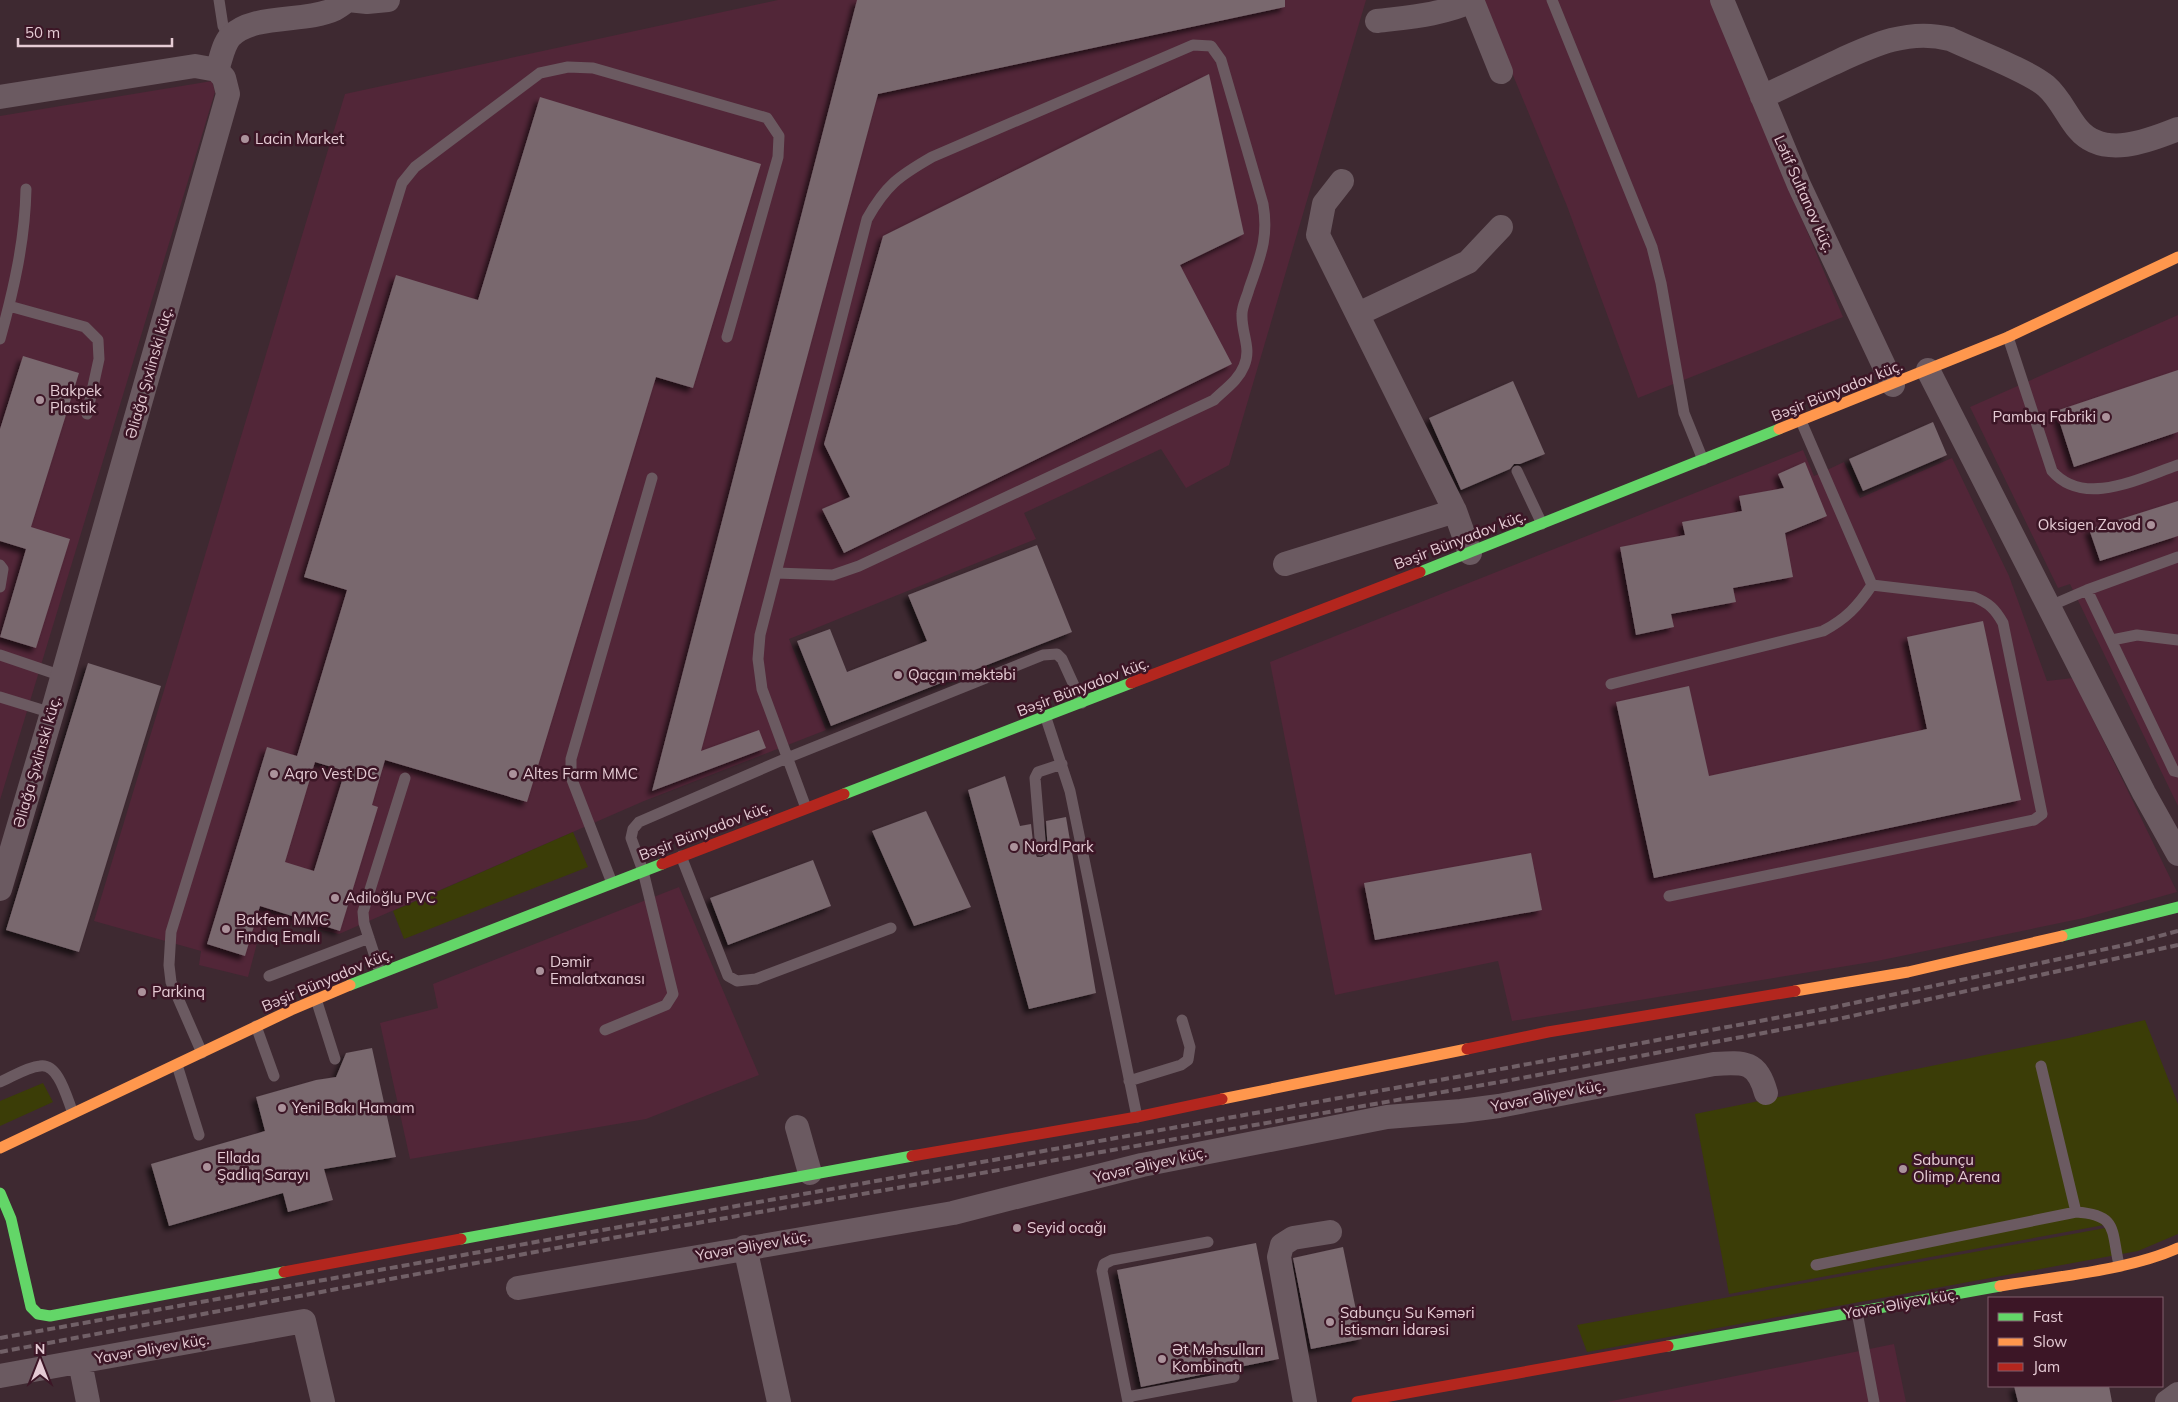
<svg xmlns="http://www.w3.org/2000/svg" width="2178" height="1402" font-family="Mulish,sans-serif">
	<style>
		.built { fill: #522638 }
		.green { fill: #3b3d07 }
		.building { fill: #79676e; fill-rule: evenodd; filter: url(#shadow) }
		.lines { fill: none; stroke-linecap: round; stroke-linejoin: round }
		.lane { stroke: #6b5a61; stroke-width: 11 }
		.street { stroke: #6b5a61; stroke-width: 24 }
		.fast { stroke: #63d668; stroke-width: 11 }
		.slow { stroke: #ff974d; stroke-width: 11 }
		.jam { stroke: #b3261e; stroke-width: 11 }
		.rail { stroke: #716067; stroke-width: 4; stroke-dasharray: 8 4; stroke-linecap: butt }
		.poi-dot { fill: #ab929b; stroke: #3c1626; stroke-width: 2 }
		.labels { text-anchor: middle; stroke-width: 5; stroke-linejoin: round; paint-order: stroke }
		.poi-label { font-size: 15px; fill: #e5cbd4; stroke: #3c1626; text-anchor: start }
		.street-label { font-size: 15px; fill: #e5cbd4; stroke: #3c1626 }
	</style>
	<defs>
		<filter id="shadow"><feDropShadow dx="-4.5" dy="4.5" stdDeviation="2.5" flood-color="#0009"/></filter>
	</defs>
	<rect width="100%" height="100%" fill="#3e2931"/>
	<path class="built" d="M 778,0 L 1366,0 L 1229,465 L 1186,488 L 1161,449 L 1024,513 L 1036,539 L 789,639 L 826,730 L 644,801 L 339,934 L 264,917 L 248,977 L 199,965 L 201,951 L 94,921 L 345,94 Z
		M 1482,0 L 1710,0 L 1843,317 L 1638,398 L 1567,206 Z
		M 212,81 L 215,92 L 0,800 L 0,116 Z
		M 2178,315 L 2178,806 L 2070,584 L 2058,588 L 1970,407 Z
		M 1803,450 L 1814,476 L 1844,462 L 1860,498 L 1952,458 L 2009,576 L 2047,681 L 2073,678 L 2177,892 L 2084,918 L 1877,961 L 1512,1021 L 1498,961 L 1335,995 L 1270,662 Z
		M 679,887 L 759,1075 L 646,1119 L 410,1159 L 380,1023 L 438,1008 L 433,984 Z
		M 1894,1344 L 1906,1402 L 1607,1402 Z"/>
	<path class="green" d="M 573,832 L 588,867 L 404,939 L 393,911 Z
		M 2145,1020 L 2178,1104 L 2178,1234 L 2138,1251 L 1587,1352 L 1577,1325 L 2116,1226 L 2115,1223 L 1729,1294 L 1695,1114 L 2069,1038 Z
		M 43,1083 L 53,1102 L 0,1126 L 0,1101 Z"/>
	<path class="building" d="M 857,0 L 1285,0 L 1285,7 L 878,94 L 701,751 L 759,730 L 766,748 L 652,791 Z
		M 1209,74 L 1244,234 L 1180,265 L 1232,364 L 844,553 L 822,509 L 850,497 L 824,444 L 883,236 Z
		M 540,97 L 761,164 L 693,388 L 656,377 L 527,802 L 385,760 L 372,805 L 378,807 L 340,931 L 260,906 L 245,956 L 207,944 L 267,747 L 297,756 L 347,590 L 304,577 L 396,275 L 478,300 ZM 315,762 L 345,771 L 314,871 L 285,862 Z
		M 23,356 L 79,373 L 31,527 L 70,539 L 36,648 L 0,637 L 26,549 L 0,541 L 0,429 Z
		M 2178,370 L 2178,432 L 2074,467 L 2056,411 Z
		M 1513,381 L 1545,454 L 1520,464 L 1514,464 L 1510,469 L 1461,490 L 1429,418 Z
		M 1933,422 L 1947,455 L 1863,491 L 1849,459 Z
		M 1805,462 L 1827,516 L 1785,533 L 1793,577 L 1733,588 L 1736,602 L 1671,614 L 1674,627 L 1636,635 L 1620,547 L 1685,535 L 1682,522 L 1742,511 L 1739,496 L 1784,488 L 1778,474 Z
		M 2178,501 L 2178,536 L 2100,561 L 2089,529 Z
		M 1037,545 L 1072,632 L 831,726 L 797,641 L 830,629 L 847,672 L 927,641 L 908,595 Z
		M 1983,621 L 2021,800 L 1654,878 L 1616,702 L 1689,686 L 1709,776 L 1927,729 L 1907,637 Z
		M 88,663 L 161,686 L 79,952 L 6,930 Z
		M 1005,776 L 1020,826 L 1031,824 L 1034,851 L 1037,857 L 1042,857 L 1048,853 L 1046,821 L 1066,817 L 1096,993 L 1029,1009 L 968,790 Z
		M 926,811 L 971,907 L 914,926 L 872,831 Z
		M 1531,853 L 1542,910 L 1375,940 L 1364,883 Z
		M 813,860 L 831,906 L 728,945 L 710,898 Z
		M 372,1048 L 396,1157 L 324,1169 L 333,1200 L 288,1212 L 283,1193 L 169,1226 L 151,1164 L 265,1131 L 256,1097 L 316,1080 L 336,1077 L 346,1053 Z
		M 1256,1243 L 1279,1359 L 1141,1387 L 1117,1270 Z
		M 1343,1247 L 1362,1339 L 1311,1349 L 1293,1258 Z
		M 2014,1386 L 2109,1386 L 2112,1402 L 2018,1402 Z"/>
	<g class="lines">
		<path class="lane" d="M 219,0 L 223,26 L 230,38
			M 1552,0 L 1652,247 L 1661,283 L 1684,413 L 1703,460
			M 9,306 L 85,327 L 98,340 L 99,359 L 87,414
			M 2008,337 L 2052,471 C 2084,508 2140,478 2178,465
			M 0,339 C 14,289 25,240 26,189
			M 1517,471 L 1542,524
			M 0,565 L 3,569 L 0,587
			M 776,573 L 833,575 L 859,566 L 1214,400 C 1225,389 1238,381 1244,366 C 1252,348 1241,333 1242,314 C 1242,306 1247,297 1249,289 C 1260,257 1269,238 1263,204 L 1221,60 L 1211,46 L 1193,45 L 932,157 C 899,176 886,185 867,219 L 760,635 L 758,659 L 762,689 L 806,808
			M 2087,590 L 2174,771 L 2178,772
			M 2050,606 L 2087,590 L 2178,557
			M 2112,640 L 2137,635 L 2178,640
			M 0,655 L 62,676
			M 1611,684 L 1823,631 C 1846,619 1858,606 1872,585 L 1801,421
			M 0,697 L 52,713
			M 1046,718 L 1070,791 L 1137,1117
			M 1041,850 L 1035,778 L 1038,772 L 1062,764
			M 681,856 L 728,976 L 737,981 L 756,979 L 891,928
			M 612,883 L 571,777 L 571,759 L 652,478
			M 1669,896 L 2034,820 L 2042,814 L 2003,623 C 1995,609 1989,603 1974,597 L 1872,585
			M 380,972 L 364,923 L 363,912 L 405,778
			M 269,976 L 369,938
			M 316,999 L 335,1059
			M 256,1026 L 274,1076
			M 605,1030 L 666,1005 L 673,994 L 643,871 L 631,838 L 633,829 L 639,822 L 787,758 L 1043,655 L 1057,654 L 1062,659 L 1082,703
			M 202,1053 L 171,982 L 169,965 L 171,932 L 402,183 L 415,167 L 540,73 L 568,67 L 593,68 L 767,118 L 779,136 L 778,157 L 727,337
			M 177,1065 L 199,1135
			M 2041,1066 L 2076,1212
			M 1129,1081 L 1181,1065 L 1188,1060 L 1190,1047 L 1182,1020
			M 0,1082 C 12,1077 27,1067 40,1066 C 59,1063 67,1099 73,1113
			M 1816,1265 L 2076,1212 C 2118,1215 2111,1229 2119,1265
			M 1857,1312 L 1874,1402
			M 1127,1397 L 1234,1377
			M 1128,1402 L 1102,1271 L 1104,1264 L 1112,1260 L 1208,1242"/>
		<path class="street" d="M 1472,0 L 1501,72
			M 1722,0 L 1799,185 L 1893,385
			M 1377,21 C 1409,17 1442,15 1472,1
			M 217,70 C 221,59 223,45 230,37 C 253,13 306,23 335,9 C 339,7 344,3 348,0 L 367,2 L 388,0
			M 0,97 L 195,66 L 217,70 L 224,78 L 228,94 L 52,713 L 0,889
			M 1762,97 C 1785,86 1809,75 1832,64 C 1871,46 1907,28 1950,39 C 1975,51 2027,70 2046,86 C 2060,98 2067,116 2078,129 C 2103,159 2148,141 2178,129
			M 1342,181 L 1324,204 L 1318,235 L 1455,511 L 1470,553
			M 1358,314 L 1468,262 L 1501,227
			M 1928,370 L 2144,793 L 2178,854
			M 1285,564 L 1455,511
			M 797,1127 L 810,1173
			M 745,1247 L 779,1402
			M 518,1288 L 953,1213 L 1142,1165 L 1387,1117 L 1461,1111 L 1499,1106 L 1714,1064 C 1745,1062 1757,1061 1766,1093
			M 80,1362 L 88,1402
			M 0,1376 L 304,1321 L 323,1402
			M 1305,1402 L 1279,1257 L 1282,1245 L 1293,1238 L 1330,1232
			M 2167,1402 L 2178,1394"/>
		<path class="fast" d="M 1420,572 L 1779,429
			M 844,794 L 1131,683
			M 2062,936 L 2178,907
			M 350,985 L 662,864
			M 0,1193 L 11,1219 L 31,1307 L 38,1314 L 50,1316 L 284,1272
			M 461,1239 L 912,1156
			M 1668,1346 L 2000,1286"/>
		<path class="slow" d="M 1779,429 L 2008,337 L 2178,257
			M 1795,991 L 1908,972 L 2062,936
			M 1222,1099 L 1467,1049
			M 0,1148 L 291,1010 L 350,985
			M 2000,1286 C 2053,1277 2130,1270 2178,1248"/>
		<path class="jam" d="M 1131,683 L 1420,572
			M 662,864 L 844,794
			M 1467,1049 L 1548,1032 L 1795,991
			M 912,1156 L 1137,1117 L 1222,1099
			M 284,1272 L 461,1239
			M 1357,1402 L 1668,1346"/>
		<path class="rail" d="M 0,1338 L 1512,1067 L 1835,1007 L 2129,944 L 2178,931
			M 0,1352 L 578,1244 L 1511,1080 L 1838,1019 L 2178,945"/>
	</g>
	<g class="poi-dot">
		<circle cx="245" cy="139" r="5"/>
		<circle cx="40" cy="400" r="5"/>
		<circle cx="2106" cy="417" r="5"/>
		<circle cx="2151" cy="525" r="5"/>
		<circle cx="898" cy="675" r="5"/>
		<circle cx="274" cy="774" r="5"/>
		<circle cx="513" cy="774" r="5"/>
		<circle cx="1014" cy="847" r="5"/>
		<circle cx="335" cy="898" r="5"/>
		<circle cx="226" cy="929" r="5"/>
		<circle cx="540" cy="971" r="5"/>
		<circle cx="142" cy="992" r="5"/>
		<circle cx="282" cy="1108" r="5"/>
		<circle cx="207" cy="1167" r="5"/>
		<circle cx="1903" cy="1169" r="5"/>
		<circle cx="1017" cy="1228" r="5"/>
		<circle cx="1330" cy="1322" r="5"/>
		<circle cx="1162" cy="1359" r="5"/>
	</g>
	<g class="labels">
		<g class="poi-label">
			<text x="255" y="144">Lacin Market</text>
			<text x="50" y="396">Bakpek<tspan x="50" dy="17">Plastik</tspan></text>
			<text x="2096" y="422" text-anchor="end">Pambıq Fabriki</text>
			<text x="2141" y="530" text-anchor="end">Oksigen Zavod</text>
			<text x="908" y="680">Qaçqın məktəbi</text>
			<text x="284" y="779">Aqro Vest DC</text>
			<text x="523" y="779">Altes Farm MMC</text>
			<text x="1024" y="852">Nord Park</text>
			<text x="345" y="903">Adiloğlu PVC</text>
			<text x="236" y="925">Bakfem MMC<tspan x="236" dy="17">Fındıq Emalı</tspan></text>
			<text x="550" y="967">Dəmir<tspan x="550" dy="17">Emalatxanası</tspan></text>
			<text x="152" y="997">Parkinq</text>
			<text x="292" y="1113">Yeni Bakı Hamam</text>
			<text x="217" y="1163">Ellada<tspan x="217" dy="17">Şadlıq Sarayı</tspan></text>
			<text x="1913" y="1165">Sabunçu<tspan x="1913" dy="17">Olimp Arena</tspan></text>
			<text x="1027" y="1233">Seyid ocağı</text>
			<text x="1340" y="1318">Sabunçu Su Kəməri<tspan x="1340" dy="17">İstismarı İdarəsi</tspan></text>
			<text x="1172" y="1355">Ət Məhsulları<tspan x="1172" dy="17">Kombinatı</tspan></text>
		</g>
		<g class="street-label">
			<text transform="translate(1804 194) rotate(66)" y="5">Lətif Sultanov küç.</text>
			<text transform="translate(149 373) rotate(-74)" y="5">Əliağa Şıxlinski küç.</text>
			<text transform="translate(1837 391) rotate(-22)" y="5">Bəşir Bünyadov küç.</text>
			<text transform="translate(1460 540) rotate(-21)" y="5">Bəşir Bünyadov küç.</text>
			<text transform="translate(1083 687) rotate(-21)" y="5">Bəşir Bünyadov küç.</text>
			<text transform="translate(37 762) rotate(-74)" y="5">Əliağa Şıxlinski küç.</text>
			<text transform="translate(705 831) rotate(-21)" y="5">Bəşir Bünyadov küç.</text>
			<text transform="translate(327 980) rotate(-23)" y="5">Bəşir Bünyadov küç.</text>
			<text transform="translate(1548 1096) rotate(-11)" y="5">Yavər Əliyev küç.</text>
			<text transform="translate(1150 1165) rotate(-13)" y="5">Yavər Əliyev küç.</text>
			<text transform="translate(753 1246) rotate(-10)" y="5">Yavər Əliyev küç.</text>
			<text transform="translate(1901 1304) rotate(-10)" y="5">Yavər Əliyev küç.</text>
			<text transform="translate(152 1349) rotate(-10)" y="5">Yavər Əliyev küç.</text>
		</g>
	</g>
	<rect x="1988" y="1297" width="175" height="90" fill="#3c1626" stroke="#805e6c"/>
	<rect x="1998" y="1313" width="25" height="8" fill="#63d668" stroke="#805e6c"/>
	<text x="2033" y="1322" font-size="15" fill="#e5cbd4">Fast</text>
	<rect x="1998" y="1338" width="25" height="8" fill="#ff974d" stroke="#805e6c"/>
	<text x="2033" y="1347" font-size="15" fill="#e5cbd4">Slow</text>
	<rect x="1998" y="1363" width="25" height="8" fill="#b3261e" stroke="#805e6c"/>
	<text x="2033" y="1372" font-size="15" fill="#e5cbd4">Jam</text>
	<g transform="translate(40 1362)" stroke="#3c1626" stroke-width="4" paint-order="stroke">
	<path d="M0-4L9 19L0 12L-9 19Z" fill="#e5cbd4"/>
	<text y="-8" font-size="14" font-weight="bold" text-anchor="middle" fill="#e5cbd4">N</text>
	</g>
	<path d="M18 38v8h154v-8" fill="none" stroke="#e5cbd4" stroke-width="2.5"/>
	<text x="25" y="38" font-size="15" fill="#e5cbd4" stroke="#3c1626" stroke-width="4" paint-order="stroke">50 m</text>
</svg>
